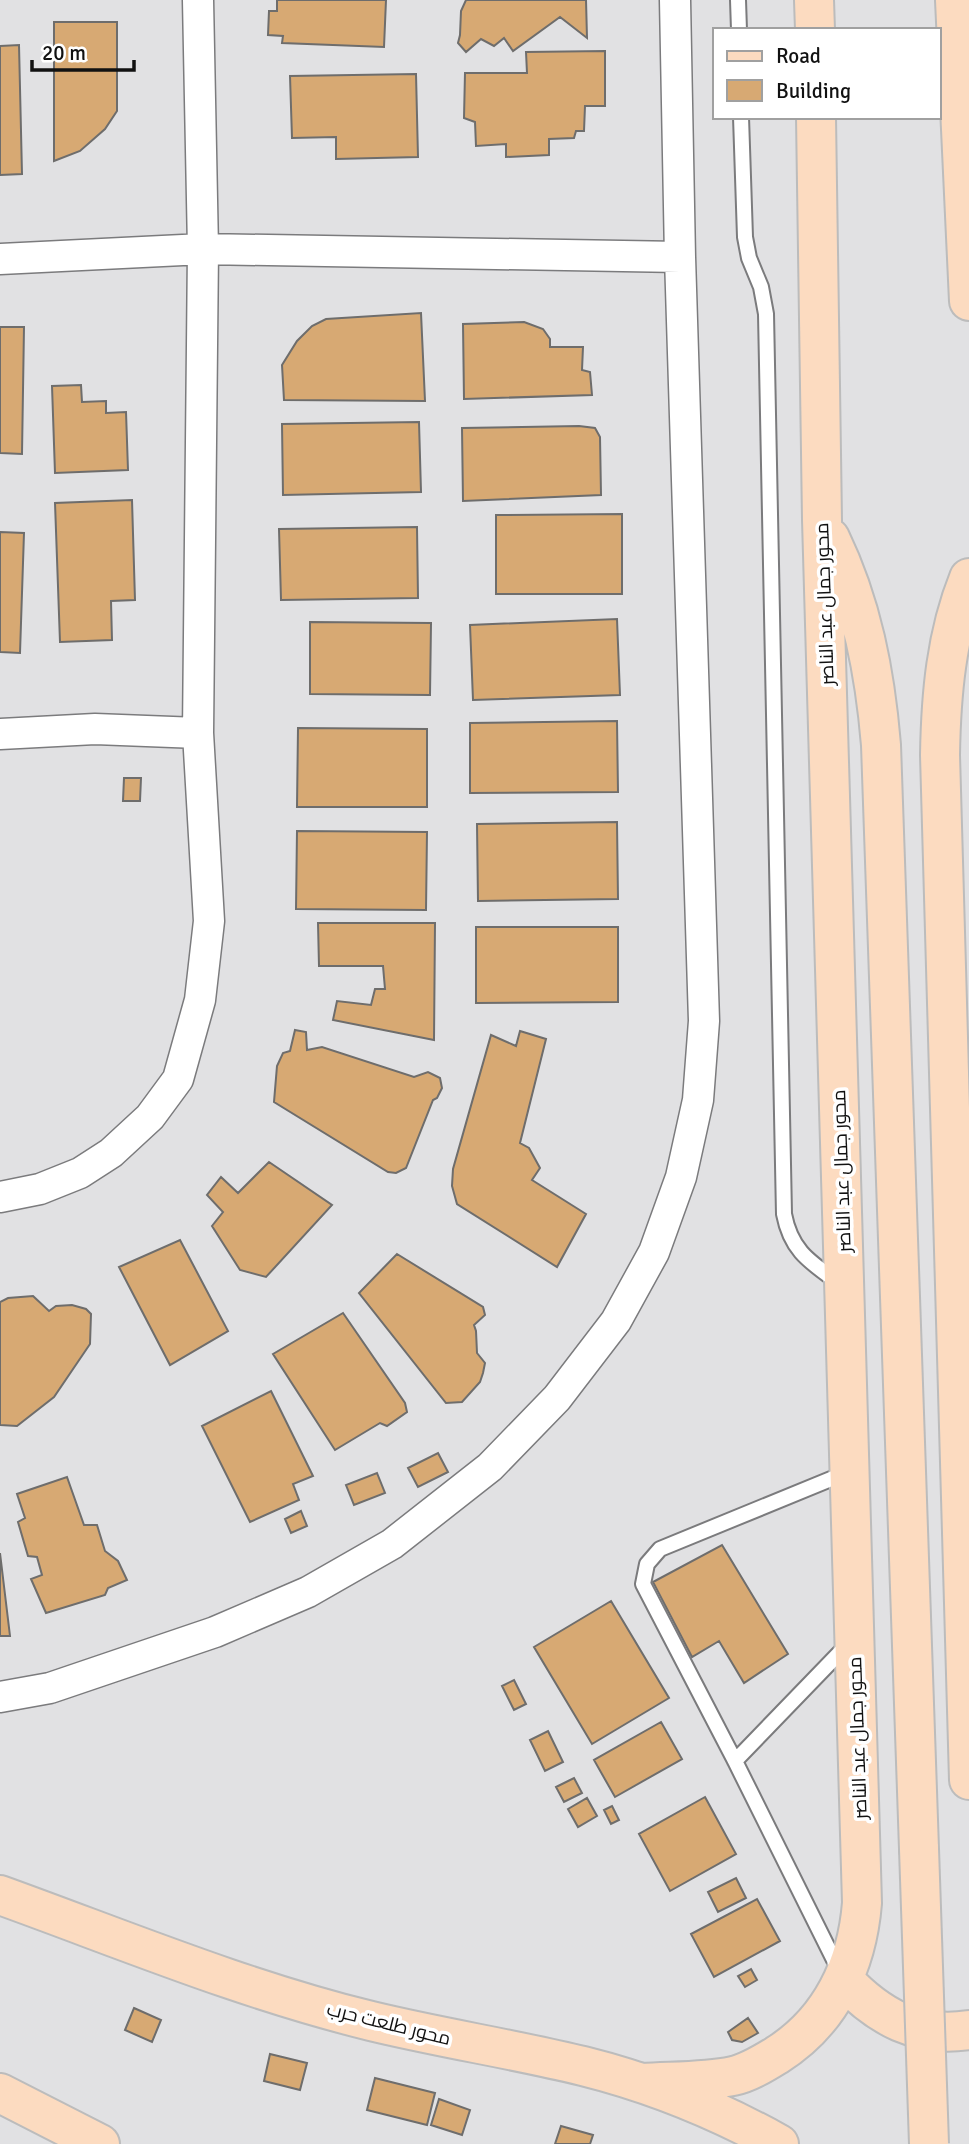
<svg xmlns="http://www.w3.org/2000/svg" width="969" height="2144" font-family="Signika,Cairo,sans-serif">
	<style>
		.building { fill: #d7a973; stroke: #6e6d6c; stroke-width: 2 }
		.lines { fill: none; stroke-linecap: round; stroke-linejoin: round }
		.service-casing { stroke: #7b7b7d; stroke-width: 18 }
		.minor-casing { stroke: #7b7b7d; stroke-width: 33 }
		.primary-casing { stroke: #bcbcbc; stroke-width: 42 }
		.service { stroke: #fff; stroke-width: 14 }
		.minor { stroke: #fff; stroke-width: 30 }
		.primary { stroke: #fcdbc0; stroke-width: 38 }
		.primary-bridge-casing { stroke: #bcbcbc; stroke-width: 42; stroke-linecap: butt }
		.primary-bridge { stroke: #fcdbc0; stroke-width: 38 }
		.labels { text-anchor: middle; stroke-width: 7; stroke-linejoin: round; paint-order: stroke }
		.street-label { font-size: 19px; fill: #111; stroke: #fff }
	</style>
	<rect width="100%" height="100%" fill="#e1e1e3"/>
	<path class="building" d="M 277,0 L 386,0 L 384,47 L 282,43 L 283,36 L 268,35 L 269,11 L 277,11 Z
		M 466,0 L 586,0 L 587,38 L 560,17 L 513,51 L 504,38 L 494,46 L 481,39 L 466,52 L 458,43 L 460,35 L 461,11 Z
		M 54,22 L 117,22 L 117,111 L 105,129 L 80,151 L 54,161 Z
		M 19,45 L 22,174 L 0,175 L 0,46 Z
		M 605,51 L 605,106 L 585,106 L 584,131 L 576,131 L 574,138 L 549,139 L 549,155 L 506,157 L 506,144 L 476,146 L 475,122 L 464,118 L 465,73 L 527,73 L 526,52 Z
		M 416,74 L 418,157 L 336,159 L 336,137 L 292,138 L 290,76 Z
		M 421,313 L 425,401 L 284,400 L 282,365 L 297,341 L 312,326 L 326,319 Z
		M 524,322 L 543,329 L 550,339 L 550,347 L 583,347 L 582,370 L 590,372 L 592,395 L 464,399 L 463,324 Z
		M 0,327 L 24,327 L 22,454 L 0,453 Z
		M 81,385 L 82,402 L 106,401 L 106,413 L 126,412 L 128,470 L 55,473 L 52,386 Z
		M 419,422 L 421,492 L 283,495 L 282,424 Z
		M 579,426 L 595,428 L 600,437 L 601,495 L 463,501 L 462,428 Z
		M 132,500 L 135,600 L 111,601 L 112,640 L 60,642 L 55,503 Z
		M 622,514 L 622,594 L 496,594 L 496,515 Z
		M 417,527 L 418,598 L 281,600 L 279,529 Z
		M 0,532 L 24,533 L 20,653 L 0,652 Z
		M 617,619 L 620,695 L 473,700 L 470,625 Z
		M 310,622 L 431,623 L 430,695 L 310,694 Z
		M 617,721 L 618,792 L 470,793 L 470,723 Z
		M 298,728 L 427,729 L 427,807 L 297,807 Z
		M 124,778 L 141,778 L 140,801 L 123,801 Z
		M 617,822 L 618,899 L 478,901 L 477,824 Z
		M 297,831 L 427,832 L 426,910 L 296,909 Z
		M 318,923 L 435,923 L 434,1040 L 333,1020 L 337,1001 L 371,1005 L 375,989 L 385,989 L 383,966 L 319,966 Z
		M 476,927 L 618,927 L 618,1002 L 476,1003 Z
		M 295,1030 L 306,1032 L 307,1050 L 322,1047 L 414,1077 L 428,1072 L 440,1078 L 442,1088 L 437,1098 L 433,1100 L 406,1168 L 396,1173 L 388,1172 L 274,1102 L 277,1066 L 283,1053 L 290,1051 Z
		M 520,1031 L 546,1039 L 520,1143 L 529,1148 L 540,1168 L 532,1180 L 586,1214 L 557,1267 L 457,1204 L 452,1186 L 453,1169 L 491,1035 L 516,1046 Z
		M 269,1162 L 332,1205 L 266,1277 L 240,1270 L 212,1226 L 223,1212 L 207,1195 L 221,1177 L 238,1193 Z
		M 180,1240 L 228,1331 L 170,1365 L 119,1267 Z
		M 397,1254 L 483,1307 L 485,1315 L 474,1325 L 476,1331 L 477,1353 L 485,1363 L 483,1373 L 480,1382 L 462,1402 L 446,1403 L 359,1293 Z
		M 33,1296 L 49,1311 L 56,1306 L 72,1305 L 86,1309 L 91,1314 L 90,1344 L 54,1397 L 17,1426 L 0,1425 L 0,1302 L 8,1298 Z
		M 343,1313 L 405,1403 L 407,1412 L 387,1426 L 380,1423 L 335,1450 L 273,1354 Z
		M 271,1391 L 313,1476 L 293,1484 L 299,1500 L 250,1522 L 202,1426 Z
		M 438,1453 L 448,1472 L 418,1487 L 408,1468 Z
		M 377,1473 L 385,1493 L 354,1505 L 346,1485 Z
		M 67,1477 L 84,1525 L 97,1525 L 105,1551 L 118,1561 L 127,1580 L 108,1588 L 105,1595 L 46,1613 L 31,1579 L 42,1575 L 37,1557 L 28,1556 L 18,1522 L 25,1518 L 17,1494 Z
		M 301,1511 L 307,1526 L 291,1533 L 285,1519 Z
		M 722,1545 L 788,1654 L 744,1683 L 719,1641 L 692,1657 L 653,1582 Z
		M 0,1553 L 10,1636 L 0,1636 Z
		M 611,1601 L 669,1698 L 592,1744 L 534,1647 Z
		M 514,1680 L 526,1704 L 514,1710 L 502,1686 Z
		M 661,1722 L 682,1759 L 615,1797 L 594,1760 Z
		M 548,1731 L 563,1762 L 545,1771 L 530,1740 Z
		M 574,1778 L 582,1793 L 564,1802 L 556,1787 Z
		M 705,1797 L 736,1854 L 670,1891 L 639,1834 Z
		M 587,1798 L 597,1816 L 578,1827 L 568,1809 Z
		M 612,1806 L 619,1820 L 611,1824 L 604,1810 Z
		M 736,1878 L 746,1898 L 718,1912 L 708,1892 Z
		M 757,1899 L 780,1941 L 714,1977 L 691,1934 Z
		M 751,1969 L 757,1980 L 745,1987 L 738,1976 Z
		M 134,2008 L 161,2020 L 152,2042 L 125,2030 Z
		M 748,2018 L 758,2033 L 742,2042 L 732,2040 L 728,2032 Z
		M 270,2054 L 307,2063 L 300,2090 L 264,2081 Z
		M 375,2078 L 435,2093 L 427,2125 L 367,2110 Z
		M 439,2099 L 470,2110 L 462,2135 L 431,2125 Z
		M 561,2126 L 593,2135 L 590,2144 L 555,2144 Z"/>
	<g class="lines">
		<g class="service-casing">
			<path id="service" d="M 738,0 L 739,30
				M 741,117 L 745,237 L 749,258 L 761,287 L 766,314 L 784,1214 C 791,1251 810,1262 839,1283
				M 735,1761 L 848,1644
				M 839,1970 L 735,1761 L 643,1584 L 647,1564 L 660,1549 L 848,1472"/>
		</g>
		<g class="minor-casing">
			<path id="minor" d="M 0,259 L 203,249 L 680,257
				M 0,734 L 95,729 L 198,733
				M 0,1197 L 40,1189 L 80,1173 L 111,1153 L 150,1117 L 178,1079 L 200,1000 L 209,921 L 198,733 L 203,249 L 198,0
				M 0,1697 L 50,1688 L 215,1632 L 308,1592 L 392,1544 L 490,1467 L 557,1398 L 616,1321 L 654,1252 L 681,1177 L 698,1100 L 704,1021 L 680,257 L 675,0"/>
		</g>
		<g class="primary-casing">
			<path id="primary" d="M 814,0 L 815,30
				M 955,0 L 969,301
				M 830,538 C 862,604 875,673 881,745 L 919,1849
				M 969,578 C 946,635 941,695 940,755 L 969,1780
				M 0,1895 C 122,1939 244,1990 371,2021 C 441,2038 513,2049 583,2066 C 651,2083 718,2110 779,2144
				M 844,1980 C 879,2017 917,2038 969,2030
				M 642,2083 C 671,2081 705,2082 733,2076 C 748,2073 764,2063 777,2055 C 831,2021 857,1965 862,1903 L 822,520 L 816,117
				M 0,2093 L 100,2144"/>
		</g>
		<use href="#service" class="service"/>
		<use href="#minor" class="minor"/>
		<use href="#primary" class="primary"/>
		<g class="primary-bridge-casing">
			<path id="primary-bridge" d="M 919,1849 L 929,2144"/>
		</g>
		<use href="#primary-bridge" class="primary-bridge"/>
	</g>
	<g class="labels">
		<g class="street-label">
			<text transform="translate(824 604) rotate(-92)" y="7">محور جمال عبد الناصر</text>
			<text transform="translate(841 1171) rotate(-92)" y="7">محور جمال عبد الناصر</text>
			<text transform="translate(857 1738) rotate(-92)" y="7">محور جمال عبد الناصر</text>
			<text transform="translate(389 2023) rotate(14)" y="7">محور طلعت حرب</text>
		</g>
	</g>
	<rect x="713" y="28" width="228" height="91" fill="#ffffff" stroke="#a0a0a0" stroke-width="2"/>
	<rect x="727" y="51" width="35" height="10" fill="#fcdbc0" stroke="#a0a0a0" stroke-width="2"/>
	<text x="776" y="63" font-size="21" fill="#111111">Road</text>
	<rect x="727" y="80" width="35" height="21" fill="#d7a973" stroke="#a0a0a0" stroke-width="2"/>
	<text x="776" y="98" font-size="21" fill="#111111">Building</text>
	<path d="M32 60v10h102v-10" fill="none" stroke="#111111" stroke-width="3.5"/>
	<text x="42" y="60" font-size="21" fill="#111111" stroke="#ffffff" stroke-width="5" paint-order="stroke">20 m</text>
</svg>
